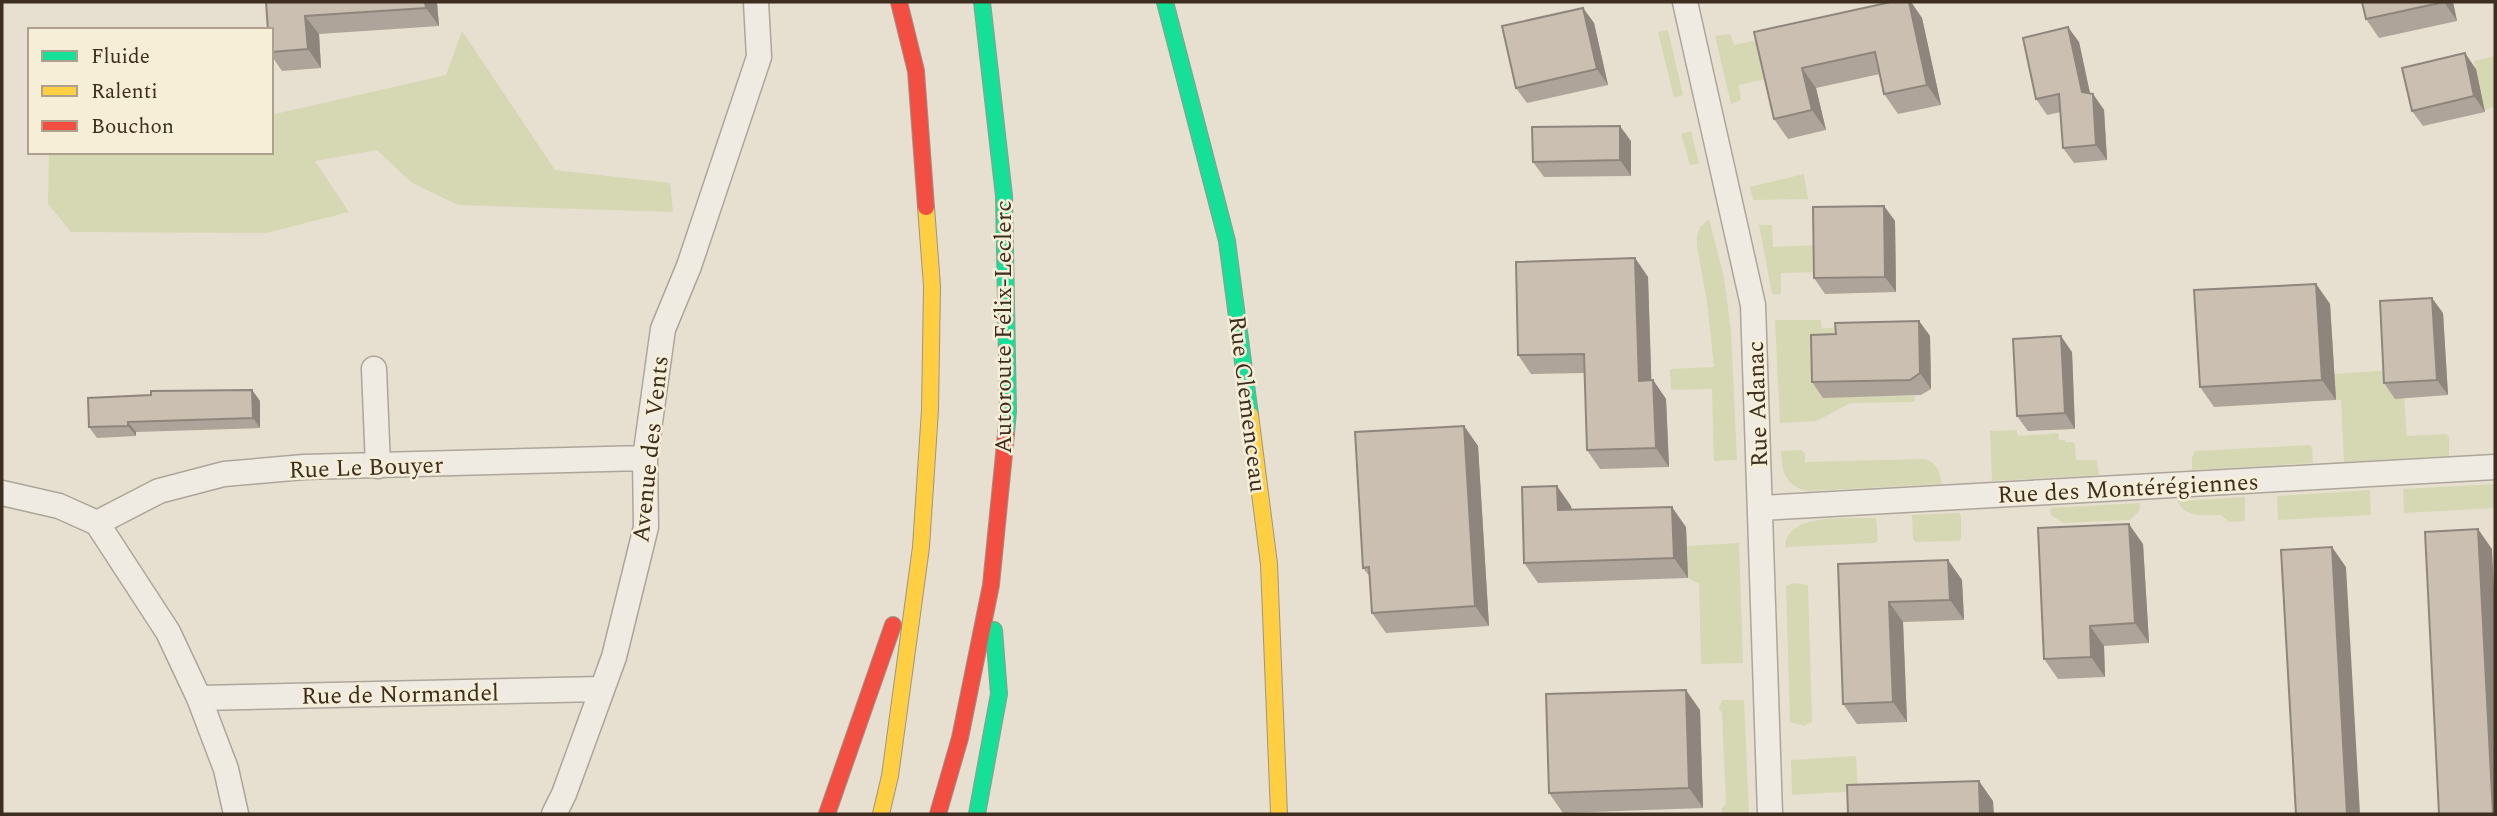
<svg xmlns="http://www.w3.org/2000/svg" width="2497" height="816" font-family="Spectral,serif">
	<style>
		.green { fill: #d6d7b3 }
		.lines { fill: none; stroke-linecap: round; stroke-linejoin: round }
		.street-casing { stroke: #ada599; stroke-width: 27 }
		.fast-casing { stroke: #9c958a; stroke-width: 18 }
		.slow-casing { stroke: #9c958a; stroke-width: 18 }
		.jam-casing { stroke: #9c958a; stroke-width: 18 }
		.street { stroke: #efebe3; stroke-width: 24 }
		.fast { stroke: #16e098; stroke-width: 16 }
		.slow { stroke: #ffcf43; stroke-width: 16 }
		.jam { stroke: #f24e42; stroke-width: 16 }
		.wall { fill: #afa499 }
		.shaded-wall { fill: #8e867d }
		.building { fill: #cbbfb2; stroke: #8e867d; stroke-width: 2 }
		.labels { text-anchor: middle; stroke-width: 5; stroke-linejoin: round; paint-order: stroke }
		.street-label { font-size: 24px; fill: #3d2e20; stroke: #f7eed8 }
	</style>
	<rect width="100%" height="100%" fill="#e7e0d1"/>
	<path class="green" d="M 1668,30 L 1683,95 L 1674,98 L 1658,32 Z
		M 462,31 L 555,170 L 670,183 L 673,212 L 458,205 L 412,183 L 377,150 L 315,161 L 349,212 L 266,233 L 71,232 L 48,204 L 49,152 L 271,152 L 271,112 L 275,114 L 446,75 Z
		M 1791,33 L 1774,77 L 1739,85 L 1741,100 L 1731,104 L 1715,36 L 1730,34 L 1734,45 Z
		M 2495,56 L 2495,107 L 2485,110 L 2474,61 Z
		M 1691,131 L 1699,164 L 1690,165 L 1681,134 Z
		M 1804,174 L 1808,199 L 1753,200 L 1750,187 Z
		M 1709,219 L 1724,277 L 1731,331 L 1737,460 L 1714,461 L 1712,389 L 1671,390 L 1670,369 L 1714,367 L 1707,302 L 1697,246 L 1697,235 L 1700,227 Z
		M 1759,225 L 1772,225 L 1773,247 L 1817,245 L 1818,272 L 1781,273 L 1781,294 L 1772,294 Z
		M 1775,320 L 1821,320 L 1822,328 L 1896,326 L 1823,397 L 1914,396 L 1915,402 L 1850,403 L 1817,421 L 1780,423 Z
		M 2393,370 L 2404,398 L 2407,436 L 2446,434 L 2449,437 L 2449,456 L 2344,462 L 2341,400 L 2336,400 L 2334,374 Z
		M 2017,430 L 2018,436 L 2058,433 L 2059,440 L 2065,440 L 2065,442 L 2073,442 L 2075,444 L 2076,460 L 2097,460 L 2099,475 L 1992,481 L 1990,431 Z
		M 2310,445 L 2312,447 L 2313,463 L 2192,470 L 2192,458 L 2195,451 Z
		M 1801,450 L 1805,453 L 1805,462 L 1924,459 C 1938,463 1939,471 1942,484 L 1808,491 C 1785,486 1782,472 1781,451 Z
		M 2495,484 L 2495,508 L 2404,513 L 2403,489 Z
		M 2370,490 L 2371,515 L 2278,520 L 2277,496 Z
		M 2245,497 L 2245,521 L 2229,522 L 2221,515 C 2203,515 2187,519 2177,501 Z
		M 2140,503 L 2140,510 L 2130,520 L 2063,523 L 2051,515 L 2050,508 Z
		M 1959,513 L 1961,515 L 1961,538 L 1959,541 L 1916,542 L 1913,539 L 1912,515 Z
		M 1876,518 L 1878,541 L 1875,543 L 1785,547 C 1786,511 1851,519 1876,518 Z
		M 1739,543 L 1743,663 L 1701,664 L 1699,584 L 1688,578 L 1687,546 Z
		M 1794,583 L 1808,585 L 1812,722 L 1804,726 L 1790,722 L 1786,586 Z
		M 1722,700 L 1744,700 L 1749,814 L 1724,814 L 1722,812 L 1722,808 L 1726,804 L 1722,713 L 1719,708 Z
		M 1856,756 L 1858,791 L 1792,795 L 1791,760 Z"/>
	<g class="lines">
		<g class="street-casing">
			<path id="street" d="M 1685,2 L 1753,305 L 1770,814
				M 374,369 L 378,466
				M 2,493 L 59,506 L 97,523 L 168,632 L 199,698 L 226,769 L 236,814
				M 1761,508 L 2495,467
				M 97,523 L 159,491 L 224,474 L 304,467 L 645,458
				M 199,698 L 602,689
				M 554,814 L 564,794 L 614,657 L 646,527 L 645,458 L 663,329 L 689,266 L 759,57 L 756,2"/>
		</g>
		<g class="fast-casing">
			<path id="fast" d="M 982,2 L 1004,196 L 1008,411 L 1006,434
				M 1165,2 L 1227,241 L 1250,415
				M 977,814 L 999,694 L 994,630"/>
		</g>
		<g class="slow-casing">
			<path id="slow" d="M 1250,415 L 1269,564 L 1279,814
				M 881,814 L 890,776 L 921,547 L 930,410 L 932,286 L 926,207"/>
		</g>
		<g class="jam-casing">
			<path id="jam" d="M 899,2 L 916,71 L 926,207
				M 827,814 L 893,625
				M 938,814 L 960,738 L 991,585 L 1006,434"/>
		</g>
		<use href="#street" class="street"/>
		<use href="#fast" class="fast"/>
		<use href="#slow" class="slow"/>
		<use href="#jam" class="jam"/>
	</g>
	<path class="wall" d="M 266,2 L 455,2 L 437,3 L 439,26 L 319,34 L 321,68 L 282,71 L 271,55 L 271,30 Z
		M 1891,2 L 1911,2 L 1922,18 L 1941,105 L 1898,114 L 1884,94 L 1880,74 L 1816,88 L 1826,130 L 1788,139 L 1774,119 L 1754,32 Z
		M 2362,2 L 2453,2 L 2457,21 L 2379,38 L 2366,19 Z
		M 1583,8 L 1594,23 L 1608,85 L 1527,103 L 1516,88 Z
		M 2079,42 L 2090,94 L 2093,94 L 2104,110 L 2107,160 L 2074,163 L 2063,148 L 2061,112 L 2047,115 L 2036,99 Z
		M 2476,69 L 2485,112 L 2423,126 L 2412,111 Z
		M 1631,141 L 1631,176 L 1544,177 L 1533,162 Z
		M 1884,206 L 1895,221 L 1896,292 L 1825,294 L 1814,278 Z
		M 1635,258 L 1648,277 L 1651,380 L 1653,380 L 1666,399 L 1669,467 L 1600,469 L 1587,450 L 1585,373 L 1531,374 L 1518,355 Z
		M 2316,284 L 2330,304 L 2336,400 L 2214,407 L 2200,387 Z
		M 2443,313 L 2448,395 L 2395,399 L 2384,383 Z
		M 1919,321 L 1930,336 L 1931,389 L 1921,395 L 1823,398 L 1812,382 L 1836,334 Z
		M 2072,352 L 2075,429 L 2028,431 L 2017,416 Z
		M 252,390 L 260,401 L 260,428 L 136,432 L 136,436 L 97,438 L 89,427 Z
		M 1464,426 L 1478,446 L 1489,626 L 1386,633 L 1372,613 L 1370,577 L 1363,568 Z
		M 1571,506 L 1572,510 L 1686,527 L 1688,578 L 1538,583 L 1524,563 Z
		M 2143,544 L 2149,643 L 2104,646 L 2105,677 L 2058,679 L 2044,659 Z
		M 1948,560 L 1962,580 L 1964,620 L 1903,622 L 1907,722 L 1857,724 L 1843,704 L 1838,564 Z
		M 1700,710 L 1703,808 L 1563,813 L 1549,793 Z"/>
	<path class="shaded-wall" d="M 425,2 L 437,2 L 437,3 L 439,26 L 426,8 Z
		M 1909,2 L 1911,2 L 1922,18 L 1941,105 L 1927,85 Z
		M 2444,2 L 2453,2 L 2457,21 Z
		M 1583,8 L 1594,23 L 1608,85 L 1597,69 Z
		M 305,16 L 319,34 L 321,68 L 308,49 Z
		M 2068,27 L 2079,42 L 2093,107 L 2082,92 Z
		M 2465,53 L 2476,69 L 2485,112 L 2474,96 Z
		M 1802,68 L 1816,88 L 1826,130 L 1812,110 Z
		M 2093,94 L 2104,110 L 2107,160 L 2096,145 Z
		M 1620,126 L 1631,141 L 1631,176 L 1620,160 Z
		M 1884,206 L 1895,221 L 1896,292 L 1885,277 Z
		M 1635,258 L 1648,277 L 1652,399 L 1639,381 Z
		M 2316,284 L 2330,304 L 2336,400 L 2322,380 Z
		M 2432,298 L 2443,313 L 2448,395 L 2437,380 Z
		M 1919,321 L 1930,336 L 1931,389 L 1920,373 Z
		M 2061,336 L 2072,352 L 2075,429 L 2065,413 Z
		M 1653,380 L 1666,399 L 1669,467 L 1656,448 Z
		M 252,390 L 260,401 L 260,428 L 253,418 Z
		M 128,422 L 136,432 L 136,436 L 128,426 Z
		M 1464,426 L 1478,446 L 1489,626 L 1475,606 Z
		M 1557,486 L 1571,506 L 1572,530 L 1558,510 Z
		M 1672,507 L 1686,527 L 1688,578 L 1674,558 Z
		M 2129,524 L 2143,544 L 2149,643 L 2135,623 Z
		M 2478,529 L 2492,549 L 2495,608 L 2495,814 L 2493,814 Z
		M 2332,547 L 2346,567 L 2360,814 L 2347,814 Z
		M 1948,560 L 1962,580 L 1964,620 L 1950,600 Z
		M 1889,602 L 1903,622 L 1907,722 L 1893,702 Z
		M 2090,626 L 2104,646 L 2105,677 L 2091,657 Z
		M 1686,690 L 1700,710 L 1703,808 L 1689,788 Z
		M 1979,781 L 1993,801 L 1994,814 L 1980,814 Z"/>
	<path class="building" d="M 266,2 L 425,2 L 426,8 L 305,16 L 308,49 L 271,52 L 271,30 L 268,30 Z
		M 1891,2 L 1909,2 L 1927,85 L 1884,94 L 1875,52 L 1802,68 L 1812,110 L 1774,119 L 1754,32 Z
		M 2362,2 L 2444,2 L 2366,19 Z
		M 1583,8 L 1597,69 L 1516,88 L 1502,26 Z
		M 2068,27 L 2082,92 L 2093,94 L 2096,145 L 2063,148 L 2059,94 L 2036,99 L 2023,38 Z
		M 2465,53 L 2474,96 L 2412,111 L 2402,68 Z
		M 1620,126 L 1620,160 L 1533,162 L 1532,127 Z
		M 1884,206 L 1885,277 L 1814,278 L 1813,207 Z
		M 1635,258 L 1639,381 L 1653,380 L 1656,448 L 1587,450 L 1584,354 L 1518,355 L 1516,262 Z
		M 2316,284 L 2322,380 L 2200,387 L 2194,290 Z
		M 2432,298 L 2437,380 L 2384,383 L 2380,301 Z
		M 1919,321 L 1920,373 L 1910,380 L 1812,382 L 1811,335 L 1836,334 L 1835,323 Z
		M 2061,336 L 2065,413 L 2017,416 L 2013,339 Z
		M 252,390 L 253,418 L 128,422 L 128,426 L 89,427 L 88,398 L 151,395 L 151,391 Z
		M 1464,426 L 1475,606 L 1372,613 L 1369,567 L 1363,568 L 1355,432 Z
		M 1557,486 L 1558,510 L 1672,507 L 1674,558 L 1524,563 L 1522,487 Z
		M 2129,524 L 2135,623 L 2090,626 L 2091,657 L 2044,659 L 2038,528 Z
		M 2478,529 L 2493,814 L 2439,814 L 2425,532 Z
		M 2332,547 L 2347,814 L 2296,814 L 2281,550 Z
		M 1948,560 L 1950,600 L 1889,602 L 1893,702 L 1843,704 L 1838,564 Z
		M 1686,690 L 1689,788 L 1549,793 L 1546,694 Z
		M 1979,781 L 1980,814 L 1848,814 L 1847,785 Z"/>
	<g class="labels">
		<g class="street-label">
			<text transform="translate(1003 327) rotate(-90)" y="8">Autoroute Félix-Leclerc</text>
			<text transform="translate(1248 404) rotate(83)" y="8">Rue Clemenceau</text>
			<text transform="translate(1757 404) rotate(-92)" y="8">Rue Adanac</text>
			<text transform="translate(650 449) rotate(-84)" y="8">Avenue des Vents</text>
			<text transform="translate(366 467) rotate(-2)" y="8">Rue Le Bouyer</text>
			<text transform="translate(2128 488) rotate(-3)" y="8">Rue des Montérégiennes</text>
			<text transform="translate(400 694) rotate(-1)" y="8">Rue de Normandel</text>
		</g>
	</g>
	<rect width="2497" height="816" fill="none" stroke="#3d2e20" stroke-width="7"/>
	<rect x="28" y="28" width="245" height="126" fill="#f7eed8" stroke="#ada18e" stroke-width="2"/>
	<rect x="42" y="51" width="35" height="10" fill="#16e098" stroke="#ada18e" stroke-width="2"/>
	<text x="91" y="63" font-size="21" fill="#3d2e20">Fluide</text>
	<rect x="42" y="86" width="35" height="10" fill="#ffcf43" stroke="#ada18e" stroke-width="2"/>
	<text x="91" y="98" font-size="21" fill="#3d2e20">Ralenti</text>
	<rect x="42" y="121" width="35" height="10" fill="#f24e42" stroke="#ada18e" stroke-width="2"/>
	<text x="91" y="133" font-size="21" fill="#3d2e20">Bouchon</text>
</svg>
